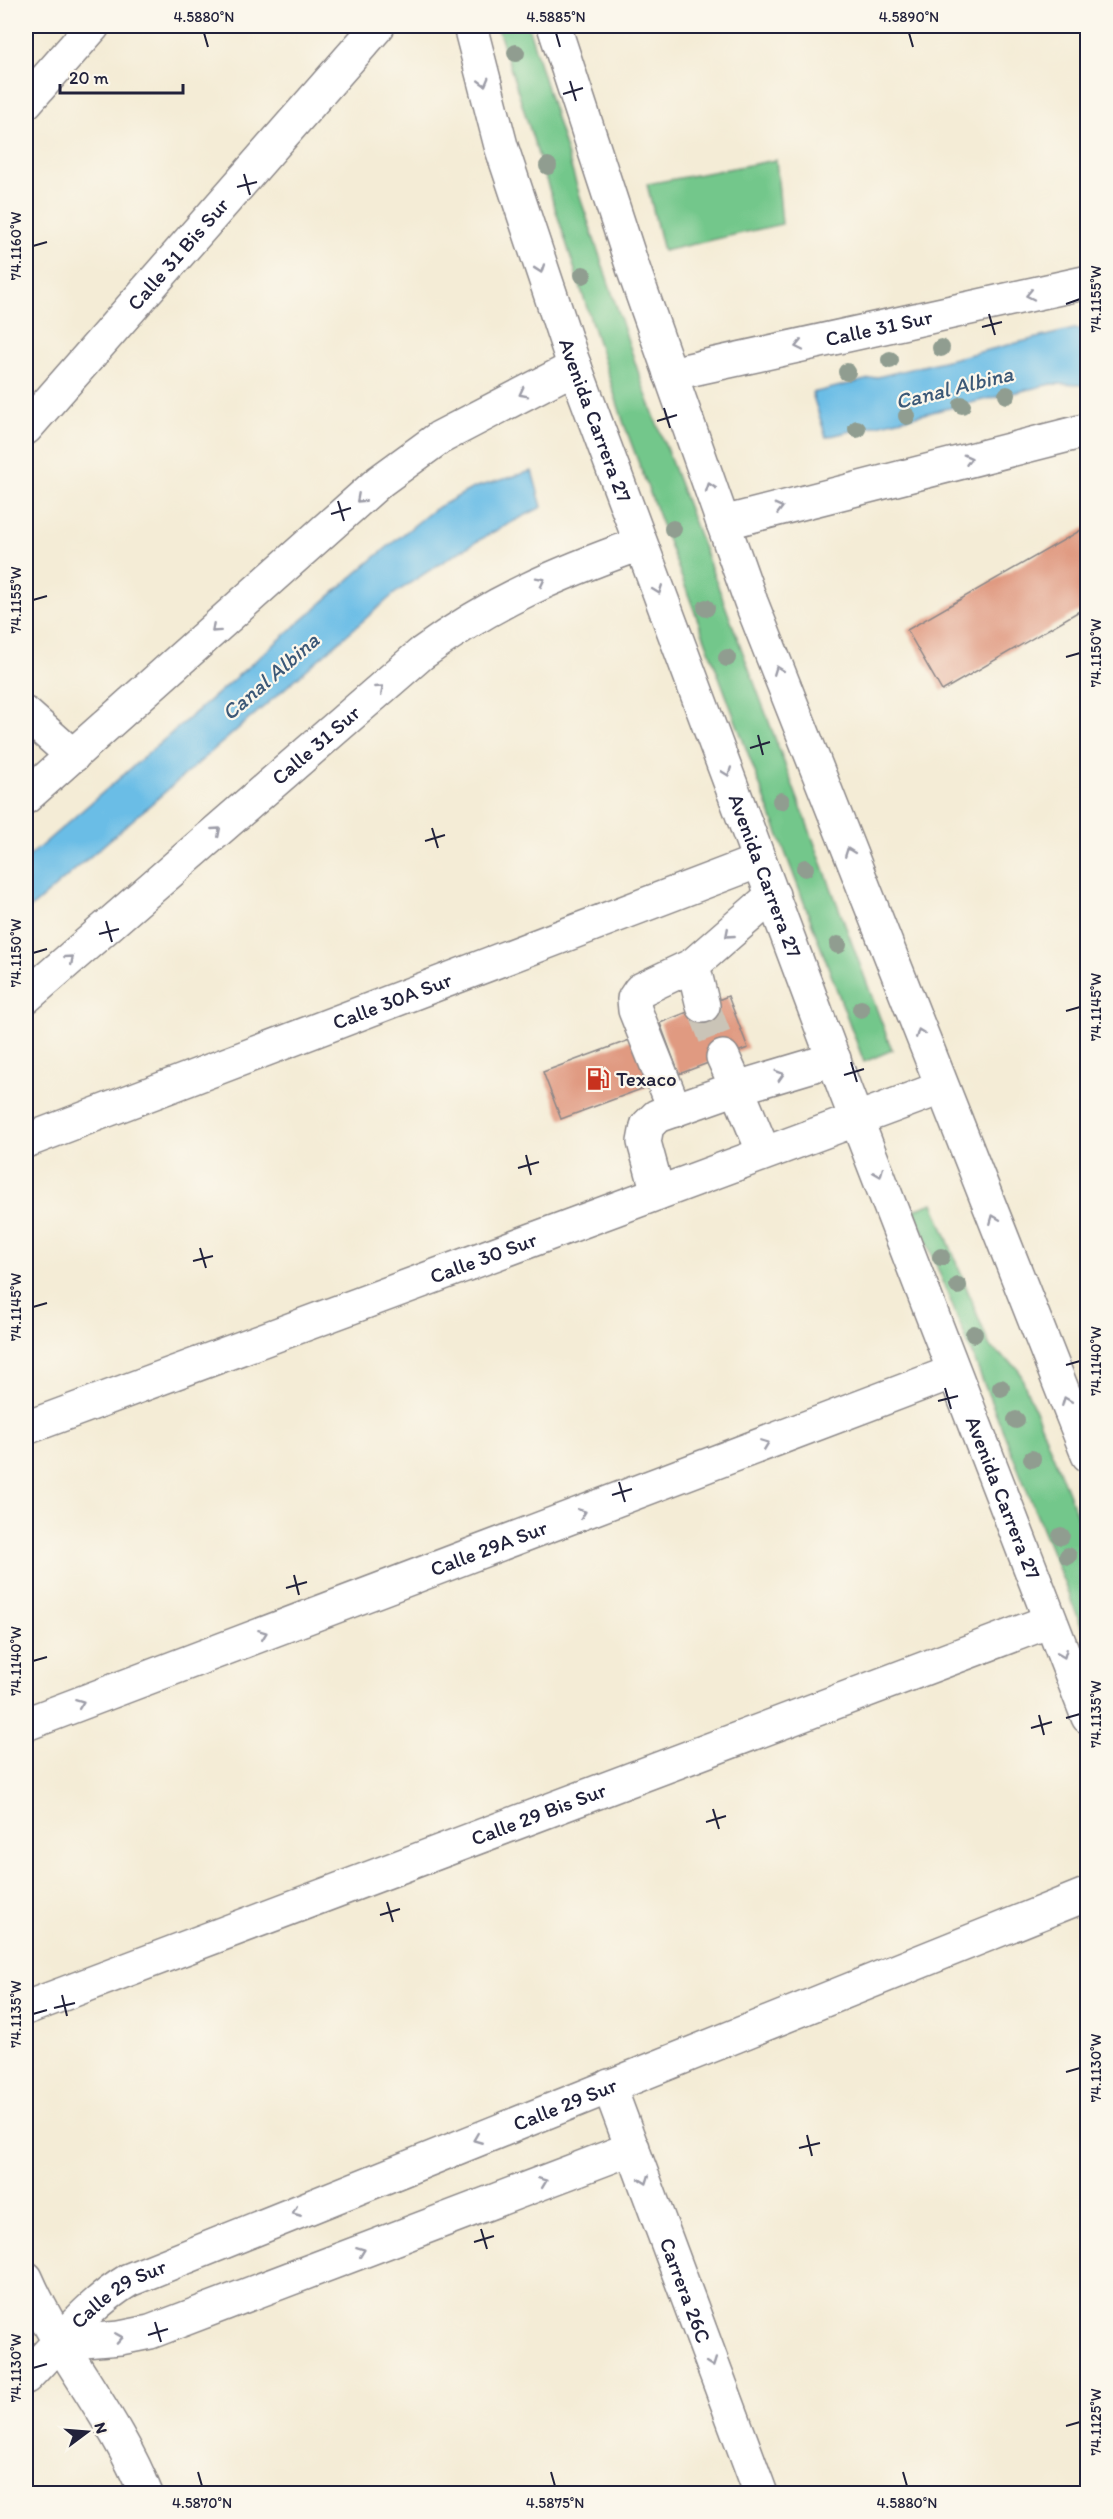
<svg xmlns="http://www.w3.org/2000/svg" width="1113" height="2519" font-family="Itim,sans-serif">
	<style>
		.green { fill: #73c78b; stroke: #4a7463; stroke-width: 1.5 }
		.water { fill: #6abde6; stroke: #467090; stroke-width: 1.5 }
		.building { fill: #e09a81 }
		.lines { fill: none; stroke-linecap: round; stroke-linejoin: round }
		.minor-tunnel { stroke: #cac4b7; stroke-width: 33; stroke-dasharray: 33 16; stroke-linecap: butt }
		.minor-casing { stroke: #8b8788; stroke-width: 36 }
		.major-casing { stroke: #8b8788; stroke-width: 36 }
		.minor { stroke: #fff; stroke-width: 33 }
		.major { stroke: #fff; stroke-width: 33 }
		.tree { fill: #909d90 }
		.oneway { stroke: #9c9ca7 }
		.ticks { fill: none; stroke: #22223b; stroke-width: 2 }
		.labels { text-anchor: middle; stroke-width: 4.5; stroke-linejoin: round; paint-order: stroke }
		.street-label { font-size: 21px; fill: #22223b; stroke: #fbf7ec }
		.poi-label { font-size: 21px; fill: #22223b; stroke: #fbf7ec; text-anchor: start }
		.water-label { font-size: 22px; font-style: italic; fill: #3b5877; stroke: #fbf7ec }
		.neatline { fill: none; stroke: #22223b; stroke-width: 2 }
		.ticks-label { font-size: 15px; text-anchor: middle; fill: #22223b }
	</style>
	<rect width="100%" height="100%" fill="#fbf7ec"/>
	<filter id="ink" filterUnits="userSpaceOnUse"><feTurbulence type="fractalNoise" baseFrequency=".0167" numOctaves="2"/><feDisplacementMap in="SourceGraphic" scale="12" xChannelSelector="R" yChannelSelector="G"/><feConvolveMatrix kernelMatrix="1 2 1 2 8 2 1 2 1" color-interpolation-filters="sRGB"/></filter>
	<filter id="wash" filterUnits="userSpaceOnUse"><feTurbulence type="fractalNoise" baseFrequency=".008" numOctaves="4" result="noise"/><feDisplacementMap in="SourceGraphic" scale="24" xChannelSelector="R" yChannelSelector="G"/><feGaussianBlur stdDeviation="1.35" result="paint"/><feColorMatrix in="noise" values="0 0 0 0 0 0 0 0 0 0 0 0 0 0 0 0 0 1.4 0 .05"/><feComposite in="paint" operator="in"/></filter>
	<g filter="url(#wash)">
		<rect width="100%" height="100%" fill="#f4ecd6"/>
		<path class="green" d="M 497,26 L 528,26 L 583,206 L 644,389 L 892,1050 L 864,1062 L 624,424 Z
			M 776,160 L 782,224 L 663,251 L 647,184 Z
			M 933,1203 L 990,1347 L 1018,1368 L 1087,1540 L 1087,1640 L 914,1210 Z"/>
		<path class="water" d="M 1074,329 L 1087,330 L 1087,385 L 1051,384 L 826,437 L 812,393 Z
			M 532,471 L 542,507 C 490,532 442,561 394,594 L 26,912 L 26,859 L 374,558 L 433,510 L 473,488 Z"/>
		<g id="blocks">
			<path class="building" d="M 1088,526 L 1088,606 L 942,691 L 907,630 Z
				M 728,996 L 748,1048 L 679,1074 L 660,1023 Z
				M 635,1038 L 652,1085 L 561,1119 L 543,1072 Z"/>
		</g>
	</g>
	<g filter="url(#ink)">
		<use href="#blocks" fill-opacity="0" stroke="#8b8788" stroke-width="1.5"/>
		<g class="lines">
			<path class="minor-tunnel" d="M 703,1006 L 723,1057"/>
			<g class="minor-casing">
				<g id="minor">
					<path d="M 26,102 L 93,26"/>
					<path id="s1" d="M 670,374 L 1088,282"/>
					<path id="s2" d="M 26,428 L 378,26"/>
					<path d="M 723,523 L 1088,430"/>
					<path d="M 26,714 L 73,756"/>
					<path d="M 26,797 L 380,481 L 439,438 L 575,367"/>
					<path id="s3" d="M 26,997 L 421,654 C 493,601 556,574 640,544"/>
					<path d="M 703,1006 L 693,965 L 773,895"/>
					<path d="M 723,1057 L 737,1088 L 834,1059"/>
					<path d="M 675,1110 L 635,1010 L 634,999 L 640,990 L 693,965"/>
					<path id="s4" d="M 26,1141 L 759,861"/>
					<path d="M 658,1193 L 644,1142 L 647,1126 L 657,1116 L 737,1088 L 764,1153"/>
					<path id="s5" d="M 26,1428 L 941,1088"/>
					<path id="s6" d="M 26,1724 L 953,1372"/>
					<path id="s7" d="M 26,2008 L 1050,1621"/>
					<path id="s8" d="M 609,2086 L 761,2494"/>
					<path d="M 26,2278 C 59,2354 115,2416 146,2494"/>
					<path d="M 60,2343 L 120,2338 L 150,2332 L 633,2148"/>
					<path id="s9" d="M 26,2377 C 61,2342 86,2306 129,2280 L 1088,1894"/>
				</g>
			</g>
			<g class="major-casing">
				<g id="major">
					<path id="s10" d="M 470,26 L 501,146 L 572,359 L 845,1090 L 1088,1717"/>
					<path d="M 554,26 L 633,268 L 751,602 L 1088,1455"/>
				</g>
			</g>
			<use href="#minor" class="minor"/>
			<use href="#major" class="major"/>
		</g>
		<g class="tree">
			<circle cx="516" cy="53" r="9"/>
			<circle cx="548" cy="166" r="9"/>
			<circle cx="583" cy="275" r="9"/>
			<circle cx="941" cy="348" r="9"/>
			<circle cx="890" cy="360" r="9"/>
			<circle cx="847" cy="372" r="9"/>
			<circle cx="1007" cy="395" r="9"/>
			<circle cx="962" cy="405" r="9"/>
			<circle cx="907" cy="416" r="9"/>
			<circle cx="857" cy="429" r="9"/>
			<circle cx="673" cy="529" r="9"/>
			<circle cx="706" cy="608" r="9"/>
			<circle cx="727" cy="658" r="9"/>
			<circle cx="781" cy="801" r="9"/>
			<circle cx="805" cy="868" r="9"/>
			<circle cx="838" cy="945" r="9"/>
			<circle cx="861" cy="1009" r="9"/>
			<circle cx="941" cy="1257" r="9"/>
			<circle cx="958" cy="1286" r="9"/>
			<circle cx="974" cy="1334" r="9"/>
			<circle cx="1001" cy="1388" r="9"/>
			<circle cx="1016" cy="1420" r="9"/>
			<circle cx="1032" cy="1459" r="9"/>
			<circle cx="1061" cy="1536" r="9"/>
			<circle cx="1068" cy="1556" r="9"/>
		</g>
		<defs><path id="oneway-chevron" d="M-2-3.5L2.5 0L-2 3.5" fill="none" stroke-width="1.6" stroke-linecap="round" stroke-linejoin="round" transform="scale(1.5)"/></defs>
		<g class="oneway">
			<use href="#oneway-chevron" transform="translate(484 82) rotate(75)"/>
			<use href="#oneway-chevron" transform="translate(540 269) rotate(71)"/>
			<use href="#oneway-chevron" transform="translate(1030 295) rotate(168)"/>
			<use href="#oneway-chevron" transform="translate(799 346) rotate(168)"/>
			<use href="#oneway-chevron" transform="translate(523 393) rotate(153)"/>
			<use href="#oneway-chevron" transform="translate(968 459) rotate(-15)"/>
			<use href="#oneway-chevron" transform="translate(710 487) rotate(-109)"/>
			<use href="#oneway-chevron" transform="translate(360 499) rotate(138)"/>
			<use href="#oneway-chevron" transform="translate(779 508) rotate(-15)"/>
			<use href="#oneway-chevron" transform="translate(541 581) rotate(-27)"/>
			<use href="#oneway-chevron" transform="translate(658 590) rotate(69)"/>
			<use href="#oneway-chevron" transform="translate(215 629) rotate(138)"/>
			<use href="#oneway-chevron" transform="translate(778 670) rotate(-111)"/>
			<use href="#oneway-chevron" transform="translate(380 689) rotate(-41)"/>
			<use href="#oneway-chevron" transform="translate(727 772) rotate(70)"/>
			<use href="#oneway-chevron" transform="translate(217 831) rotate(-41)"/>
			<use href="#oneway-chevron" transform="translate(849 852) rotate(-111)"/>
			<use href="#oneway-chevron" transform="translate(729 934) rotate(139)"/>
			<use href="#oneway-chevron" transform="translate(70 959) rotate(-41)"/>
			<use href="#oneway-chevron" transform="translate(920 1033) rotate(-111)"/>
			<use href="#oneway-chevron" transform="translate(780 1075) rotate(-17)"/>
			<use href="#oneway-chevron" transform="translate(879 1173) rotate(68)"/>
			<use href="#oneway-chevron" transform="translate(994 1219) rotate(-112)"/>
			<use href="#oneway-chevron" transform="translate(1066 1401) rotate(-112)"/>
			<use href="#oneway-chevron" transform="translate(765 1444) rotate(-21)"/>
			<use href="#oneway-chevron" transform="translate(582 1513) rotate(-21)"/>
			<use href="#oneway-chevron" transform="translate(263 1634) rotate(-21)"/>
			<use href="#oneway-chevron" transform="translate(1063 1654) rotate(68)"/>
			<use href="#oneway-chevron" transform="translate(80 1703) rotate(-21)"/>
			<use href="#oneway-chevron" transform="translate(477 2139) rotate(158)"/>
			<use href="#oneway-chevron" transform="translate(645 2180) rotate(70)"/>
			<use href="#oneway-chevron" transform="translate(543 2182) rotate(-21)"/>
			<use href="#oneway-chevron" transform="translate(296 2212) rotate(158)"/>
			<use href="#oneway-chevron" transform="translate(361 2251) rotate(-21)"/>
			<use href="#oneway-chevron" transform="translate(119 2338) rotate(-9)"/>
			<use href="#oneway-chevron" transform="translate(712 2363) rotate(70)"/>
		</g>
	</g>
	<path class="ticks" d="M 204,33 L 208,47M 556,33 L 560,47M 909,33 L 913,47M 570,81 L 576,101M 563,94 L 583,88M 244,174 L 250,195M 237,187 L 257,182M 33,246 L 47,242M 1066,304 L 1080,299M 989,314 L 995,335M 982,327 L 1002,322M 664,408 L 670,428M 657,421 L 677,415M 338,501 L 344,521M 331,514 L 351,508M 33,600 L 47,596M 1066,657 L 1080,653M 758,735 L 763,755M 750,748 L 770,742M 432,828 L 438,848M 425,841 L 445,835M 106,921 L 112,942M 99,934 L 119,929M 33,953 L 47,949M 1066,1011 L 1080,1007M 851,1062 L 857,1082M 844,1075 L 864,1069M 526,1155 L 531,1175M 518,1168 L 539,1162M 200,1248 L 206,1268M 193,1261 L 213,1256M 33,1307 L 47,1303M 1066,1365 L 1080,1361M 945,1388 L 951,1409M 938,1401 L 958,1396M 619,1482 L 625,1502M 612,1495 L 632,1489M 294,1575 L 299,1595M 286,1588 L 307,1582M 33,1661 L 47,1657M 1039,1715 L 1044,1735M 1066,1718 L 1080,1714M 1031,1728 L 1052,1722M 713,1809 L 719,1829M 706,1822 L 726,1816M 387,1902 L 393,1922M 380,1915 L 400,1909M 62,1995 L 67,2016M 54,2008 L 75,2003M 33,2014 L 47,2010M 1066,2072 L 1080,2068M 807,2135 L 812,2156M 799,2148 L 820,2143M 481,2229 L 487,2249M 474,2242 L 494,2236M 155,2322 L 161,2342M 148,2335 L 168,2329M 33,2368 L 47,2364M 1066,2426 L 1080,2422M 198,2472 L 202,2486M 551,2472 L 555,2486M 903,2472 L 907,2486"/>
	<defs>
		<g id="fuel-bare" transform="scale(1.8)"><path d="M-5.5-6h7V0h2V4h1.3V-2.5L3-4.5l.8-.8L6-3V5H2.5V1h-1V6h-7ZM-4.2-4.7v3.2H.2V-4.7Z" fill="#c8321e" stroke="#fbf7ec" stroke-width="2.5" paint-order="stroke"/></g>
	</defs>
	<g fill-rule="evenodd">
		<use href="#fuel-bare" x="598" y="1079"/>
	</g>
	<g class="labels">
		<g class="street-label">
			<text dy="7" stroke="none"><textPath href="#s2" startOffset="231">Calle 31 Bis Sur</textPath></text>
			<text dy="7" stroke="none"><textPath href="#s1" startOffset="214">Calle 31 Sur</textPath></text>
			<text dy="7" stroke="none"><textPath href="#s10" startOffset="414">Avenida Carrera 27</textPath></text>
			<text dy="7" stroke="none"><textPath href="#s3" startOffset="384">Calle 31 Sur</textPath></text>
			<text dy="7" stroke="none"><textPath href="#s10" startOffset="900">Avenida Carrera 27</textPath></text>
			<text dy="7" stroke="none"><textPath href="#s4" startOffset="392">Calle 30A Sur</textPath></text>
			<text dy="7" stroke="none"><textPath href="#s5" startOffset="488">Calle 30 Sur</textPath></text>
			<text dy="7" stroke="none"><textPath href="#s10" startOffset="1566">Avenida Carrera 27</textPath></text>
			<text dy="7" stroke="none"><textPath href="#s6" startOffset="495">Calle 29A Sur</textPath></text>
			<text dy="7" stroke="none"><textPath href="#s7" startOffset="548">Calle 29 Bis Sur</textPath></text>
			<text dy="7" stroke="none"><textPath href="#s9" startOffset="612">Calle 29 Sur</textPath></text>
			<text dy="7" stroke="none"><textPath href="#s8" startOffset="218">Carrera 26C</textPath></text>
			<text dy="7" stroke="none"><textPath href="#s9" startOffset="126">Calle 29 Sur</textPath></text>
		</g>
		<g class="poi-label">
			<text x="616" y="1086">Texaco</text>
		</g>
		<g class="water-label">
			<text transform="translate(954 387) rotate(-14)" y="8">Canal Albina</text>
			<text transform="translate(270 676) rotate(-41)" y="8">Canal Albina</text>
		</g>
	</g>
	<rect width="1113" height="2519" fill="none" stroke="#fbf7ec" stroke-width="66"/>
	<g transform="translate(87 2432) rotate(74)" stroke="#fbf7ec" stroke-width="4.5" paint-order="stroke">
	<path d="M0-4.5L10 22L0 15L-10 22Z" fill="#22223b"/>
	<text y="-9" font-size="16" font-weight="bold" text-anchor="middle" fill="#22223b">N</text>
	</g>
	<path d="M60 84v9h123v-9" fill="none" stroke="#22223b" stroke-width="3"/>
	<text x="69" y="84" font-size="18" fill="#22223b" stroke="#fbf7ec" stroke-width="4.5" paint-order="stroke">20 m</text>
	<rect x="33" y="33" width="1047" height="2453" class="neatline"/>
	<g class="ticks-label">
		<text x="204" y="22">4.5880°N</text>
		<text x="556" y="22">4.5885°N</text>
		<text x="909" y="22">4.5890°N</text>
		<text transform="translate(16 246) rotate(-90)" y="5">74.1160°W</text>
		<text transform="translate(1096 299) rotate(-90)" y="5">74.1155°W</text>
		<text transform="translate(16 600) rotate(-90)" y="5">74.1155°W</text>
		<text transform="translate(1096 653) rotate(-90)" y="5">74.1150°W</text>
		<text transform="translate(16 953) rotate(-90)" y="5">74.1150°W</text>
		<text transform="translate(1096 1007) rotate(-90)" y="5">74.1145°W</text>
		<text transform="translate(16 1307) rotate(-90)" y="5">74.1145°W</text>
		<text transform="translate(1096 1361) rotate(-90)" y="5">74.1140°W</text>
		<text transform="translate(16 1661) rotate(-90)" y="5">74.1140°W</text>
		<text transform="translate(1096 1714) rotate(-90)" y="5">74.1135°W</text>
		<text transform="translate(16 2014) rotate(-90)" y="5">74.1135°W</text>
		<text transform="translate(1096 2068) rotate(-90)" y="5">74.1130°W</text>
		<text transform="translate(16 2368) rotate(-90)" y="5">74.1130°W</text>
		<text transform="translate(1096 2422) rotate(-90)" y="5">74.1125°W</text>
		<text x="202" y="2508">4.5870°N</text>
		<text x="555" y="2508">4.5875°N</text>
		<text x="907" y="2508">4.5880°N</text>
	</g>
</svg>
